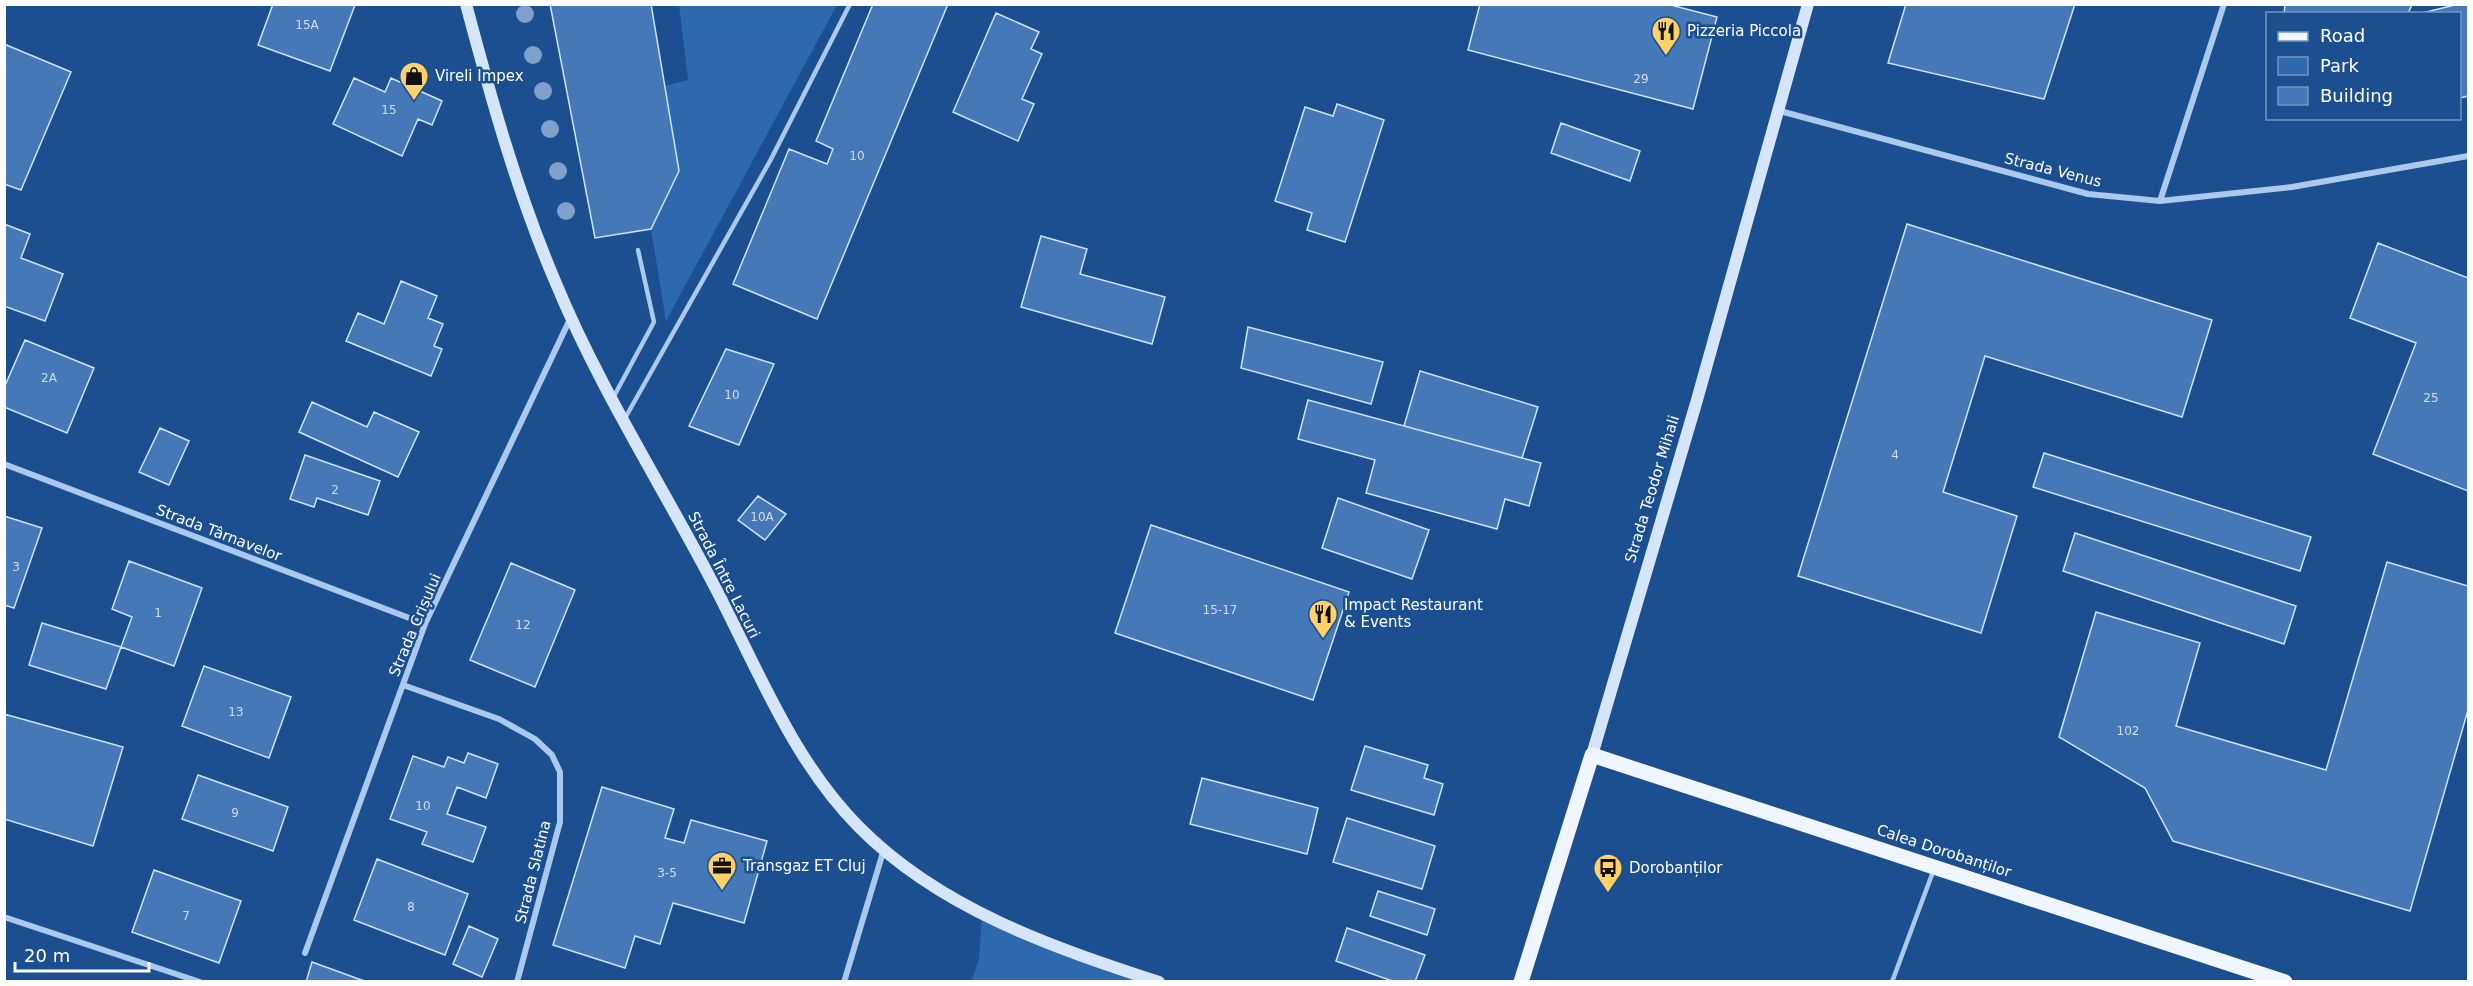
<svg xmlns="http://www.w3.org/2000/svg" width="2473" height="986" font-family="'DejaVu Sans',sans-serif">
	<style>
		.green { fill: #2e69ad }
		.building { fill: #4478b7; stroke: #cfe3fa; stroke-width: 1.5 }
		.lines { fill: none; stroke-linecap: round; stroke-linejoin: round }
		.lane { stroke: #a9c9ee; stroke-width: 4.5 }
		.street { stroke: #a9c9ee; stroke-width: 6 }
		.secondary { stroke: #d6e6fa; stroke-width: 12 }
		.primary { stroke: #f0f6ff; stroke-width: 15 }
		.tree { fill: #7ea0ca }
		.labels { text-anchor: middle; stroke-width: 5; stroke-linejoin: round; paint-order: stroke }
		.number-label { font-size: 12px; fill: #d0dded }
		.poi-label { font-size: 15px; fill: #fff; stroke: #1b4f8f; text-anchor: start }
		.street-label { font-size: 15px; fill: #fff; stroke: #1b4f8f }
	</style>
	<rect width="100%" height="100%" fill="#1b4f8f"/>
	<path class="green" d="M 679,5 L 837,5 L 666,321 L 651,229 L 679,171 L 665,86 L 688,80 Z
		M 982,913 L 1160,982 L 971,982 L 979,959 Z"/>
	<path class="building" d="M 273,4 L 355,5 L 330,71 L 258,45 Z
		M 550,4 L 651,4 L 679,171 L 651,229 L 595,238 Z
		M 873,4 L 948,4 L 817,319 L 733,284 L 789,149 L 827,164 L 833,149 L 816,141 Z
		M 1480,4 L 1667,4 L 1717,17 L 1693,109 L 1468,50 Z
		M 1906,4 L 2075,4 L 2044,99 L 1888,63 Z
		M 2285,4 L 2412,4 L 2408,14 L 2284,14 Z
		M 2459,4 L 2468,4 L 2468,96 L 2460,98 L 2460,14 L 2418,14 Z
		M 996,13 L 1039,32 L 1031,49 L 1042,54 L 1022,99 L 1034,104 L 1018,141 L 953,112 Z
		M 4,44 L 71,72 L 21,190 L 4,184 Z
		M 354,78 L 385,92 L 391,78 L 442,101 L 432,125 L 418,119 L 402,156 L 333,124 Z
		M 1337,104 L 1384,120 L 1345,242 L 1307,230 L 1312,213 L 1275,201 L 1305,107 L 1333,116 Z
		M 1561,123 L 1640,151 L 1630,181 L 1551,153 Z
		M 4,224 L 30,234 L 21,258 L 63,274 L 45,321 L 4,306 Z
		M 1907,224 L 2212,320 L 2182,417 L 1985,356 L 1943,492 L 2017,516 L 1981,633 L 1798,576 Z
		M 1041,236 L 1087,249 L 1080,274 L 1165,297 L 1152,344 L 1021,307 Z
		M 2378,243 L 2468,278 L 2468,491 L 2373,454 L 2416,343 L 2350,318 Z
		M 401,281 L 437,296 L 428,318 L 443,324 L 434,346 L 442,349 L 431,376 L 346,341 L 358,313 L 384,324 Z
		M 1248,327 L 1383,362 L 1371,404 L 1241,368 Z
		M 25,340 L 94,368 L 67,433 L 4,407 L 4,388 Z
		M 726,349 L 774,364 L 739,445 L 689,426 Z
		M 1420,371 L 1538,407 L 1522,458 L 1404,426 Z
		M 1308,400 L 1541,463 L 1529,506 L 1505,499 L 1497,529 L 1366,493 L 1375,460 L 1298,439 Z
		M 312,402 L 367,427 L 374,412 L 419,432 L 398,477 L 299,432 Z
		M 160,428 L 189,441 L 169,485 L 139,472 Z
		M 2044,453 L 2311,537 L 2300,571 L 2033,487 Z
		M 305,455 L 380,481 L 368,515 L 317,498 L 314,507 L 290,499 Z
		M 758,496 L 786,514 L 765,540 L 738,520 Z
		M 1338,498 L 1429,530 L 1412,579 L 1322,548 Z
		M 4,516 L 42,528 L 14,608 L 4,605 Z
		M 1151,525 L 1349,592 L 1313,700 L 1115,633 Z
		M 2075,533 L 2296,606 L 2284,644 L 2063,571 Z
		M 129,561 L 202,588 L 174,666 L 121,647 L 132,617 L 112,609 Z
		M 2387,562 L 2468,586 L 2468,710 L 2410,911 L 2173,841 L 2145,788 L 2059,737 L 2096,612 L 2200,643 L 2176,726 L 2326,770 Z
		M 511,563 L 575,590 L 535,687 L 470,660 Z
		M 42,623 L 121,647 L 106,689 L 29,665 Z
		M 204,666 L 291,697 L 269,758 L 182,726 Z
		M 4,714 L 123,747 L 93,846 L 4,819 Z
		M 1365,746 L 1428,765 L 1424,778 L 1443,784 L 1434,815 L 1351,790 Z
		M 468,753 L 498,764 L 486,798 L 457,787 L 447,814 L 486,827 L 473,862 L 422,844 L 427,832 L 390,819 L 413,756 L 444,767 L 448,757 L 464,763 Z
		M 198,775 L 288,807 L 273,851 L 182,819 Z
		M 1202,778 L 1318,808 L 1307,854 L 1190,824 Z
		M 602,787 L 674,809 L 665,838 L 684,843 L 691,820 L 767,841 L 744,923 L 673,903 L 660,944 L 635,936 L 625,968 L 553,945 Z
		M 1347,818 L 1435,846 L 1422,889 L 1333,862 Z
		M 377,859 L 468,894 L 445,955 L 354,920 Z
		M 154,870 L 241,901 L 219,963 L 132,932 Z
		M 1378,891 L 1435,909 L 1427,935 L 1370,916 Z
		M 469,926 L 498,939 L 482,977 L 453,964 Z
		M 1347,928 L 1425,955 L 1415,982 L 1395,982 L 1336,961 Z
		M 312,962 L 367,982 L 306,982 Z"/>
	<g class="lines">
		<path class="lane" d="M 613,398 L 654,322 L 638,250
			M 624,420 L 770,161 L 850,4
			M 1892,982 L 1934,869"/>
		<path class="street" d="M 1780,111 L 2088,194 L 2160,201 L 2292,187 L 2468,156
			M 2160,201 L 2224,4
			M 4,464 L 425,624
			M 403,685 L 499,719 L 535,739 L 552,755 L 560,772 L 560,822 L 517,982
			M 4,917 L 200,982
			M 305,953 L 425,624 L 571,317
			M 844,982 L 884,849"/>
		<path class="secondary" d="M 466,4 C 491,98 517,192 555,281 C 599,388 663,487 716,589 C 758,670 794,762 859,827 C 940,909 1052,947 1159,982
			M 1592,755 L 1697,400 L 1808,4"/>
		<path class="primary" d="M 1521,982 L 1592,755 L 2285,982"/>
	</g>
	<g class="tree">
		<circle cx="525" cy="14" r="9"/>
		<circle cx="533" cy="55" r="9"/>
		<circle cx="543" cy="91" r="9"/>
		<circle cx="550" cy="129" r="9"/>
		<circle cx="558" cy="171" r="9"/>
		<circle cx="566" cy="211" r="9"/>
	</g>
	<defs>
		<g id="restaurant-pin" transform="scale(1.5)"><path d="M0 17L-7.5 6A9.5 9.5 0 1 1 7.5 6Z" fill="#ffd166" stroke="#1b4f8f"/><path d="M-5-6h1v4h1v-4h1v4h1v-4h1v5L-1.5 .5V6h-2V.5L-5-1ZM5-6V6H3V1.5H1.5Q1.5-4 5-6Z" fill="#111"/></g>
		<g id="shop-pin" transform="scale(1.5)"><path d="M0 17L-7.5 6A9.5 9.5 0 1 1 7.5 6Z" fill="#ffd166" stroke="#1b4f8f"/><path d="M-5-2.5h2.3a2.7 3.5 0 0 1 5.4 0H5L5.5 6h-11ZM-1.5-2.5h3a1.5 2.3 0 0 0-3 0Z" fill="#111"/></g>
		<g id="office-pin" transform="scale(1.5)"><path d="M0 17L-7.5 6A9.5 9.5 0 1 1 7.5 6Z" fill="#ffd166" stroke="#1b4f8f"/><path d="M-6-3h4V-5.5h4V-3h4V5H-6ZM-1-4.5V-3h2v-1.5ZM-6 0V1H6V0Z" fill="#111"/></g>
		<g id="bus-pin" transform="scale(1.5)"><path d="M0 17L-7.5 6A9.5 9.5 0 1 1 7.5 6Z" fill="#ffd166" stroke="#1b4f8f"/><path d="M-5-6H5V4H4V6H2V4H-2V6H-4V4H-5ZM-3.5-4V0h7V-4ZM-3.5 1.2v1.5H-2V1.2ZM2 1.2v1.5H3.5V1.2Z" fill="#111"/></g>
	</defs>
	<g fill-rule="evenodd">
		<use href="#restaurant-pin" x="1666" y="31"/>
		<use href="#shop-pin" x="414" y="76"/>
		<use href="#restaurant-pin" x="1323" y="614"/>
		<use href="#office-pin" x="722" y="866"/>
		<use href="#bus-pin" x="1608" y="868"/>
	</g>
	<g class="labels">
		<g class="number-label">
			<text x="307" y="29">15A</text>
			<text x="1641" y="83">29</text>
			<text x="389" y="114">15</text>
			<text x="857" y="160">10</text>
			<text x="49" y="382">2A</text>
			<text x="732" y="399">10</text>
			<text x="2431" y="402">25</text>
			<text x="1895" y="459">4</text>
			<text x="335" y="494">2</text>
			<text x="762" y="521">10A</text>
			<text x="16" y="571">3</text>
			<text x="1220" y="614">15-17</text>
			<text x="158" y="617">1</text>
			<text x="523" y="629">12</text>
			<text x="236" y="716">13</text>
			<text x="2128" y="735">102</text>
			<text x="423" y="810">10</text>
			<text x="235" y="817">9</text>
			<text x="667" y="877">3-5</text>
			<text x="411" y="911">8</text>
			<text x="186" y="920">7</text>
		</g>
		<g class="poi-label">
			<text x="1687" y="36">Pizzeria Piccola</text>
			<text x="435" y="81">Vireli Impex</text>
			<text x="1344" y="610">Impact Restaurant<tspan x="1344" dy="17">&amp; Events</tspan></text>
			<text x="743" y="871">Transgaz ET Cluj</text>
			<text x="1629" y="873">Dorobanților</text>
		</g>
		<g class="street-label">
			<text transform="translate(2053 170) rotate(14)" y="5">Strada Venus</text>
			<text transform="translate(1652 489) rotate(-73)" y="5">Strada Teodor Mihali</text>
			<text transform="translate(219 533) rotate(21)" y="5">Strada Târnavelor</text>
			<text transform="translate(724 575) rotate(63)" y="5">Strada Între Lacuri</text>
			<text transform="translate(415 625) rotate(-67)" y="5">Strada Crișului</text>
			<text transform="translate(1944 851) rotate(18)" y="5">Calea Dorobanților</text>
			<text transform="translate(533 872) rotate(-76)" y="5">Strada Slatina</text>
		</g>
	</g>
	<rect width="2473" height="986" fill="none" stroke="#ffffff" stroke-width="12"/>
	<rect x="2266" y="12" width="195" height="108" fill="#1b4f8f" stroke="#7695bc" stroke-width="1.5"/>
	<rect x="2278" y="32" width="30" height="9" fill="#f0f6ff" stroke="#7695bc" stroke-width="1.5"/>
	<text x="2320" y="42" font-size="18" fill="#ffffff">Road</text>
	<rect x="2278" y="57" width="30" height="18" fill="#2e69ad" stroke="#7695bc" stroke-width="1.5"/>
	<text x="2320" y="72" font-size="18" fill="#ffffff">Park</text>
	<rect x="2278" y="87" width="30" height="18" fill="#4478b7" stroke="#7695bc" stroke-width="1.5"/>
	<text x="2320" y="102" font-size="18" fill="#ffffff">Building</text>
	<path d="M15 962v9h134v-9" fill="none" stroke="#ffffff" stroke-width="3"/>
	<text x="24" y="962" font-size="18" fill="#ffffff" stroke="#1b4f8f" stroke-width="4.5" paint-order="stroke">20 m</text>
</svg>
